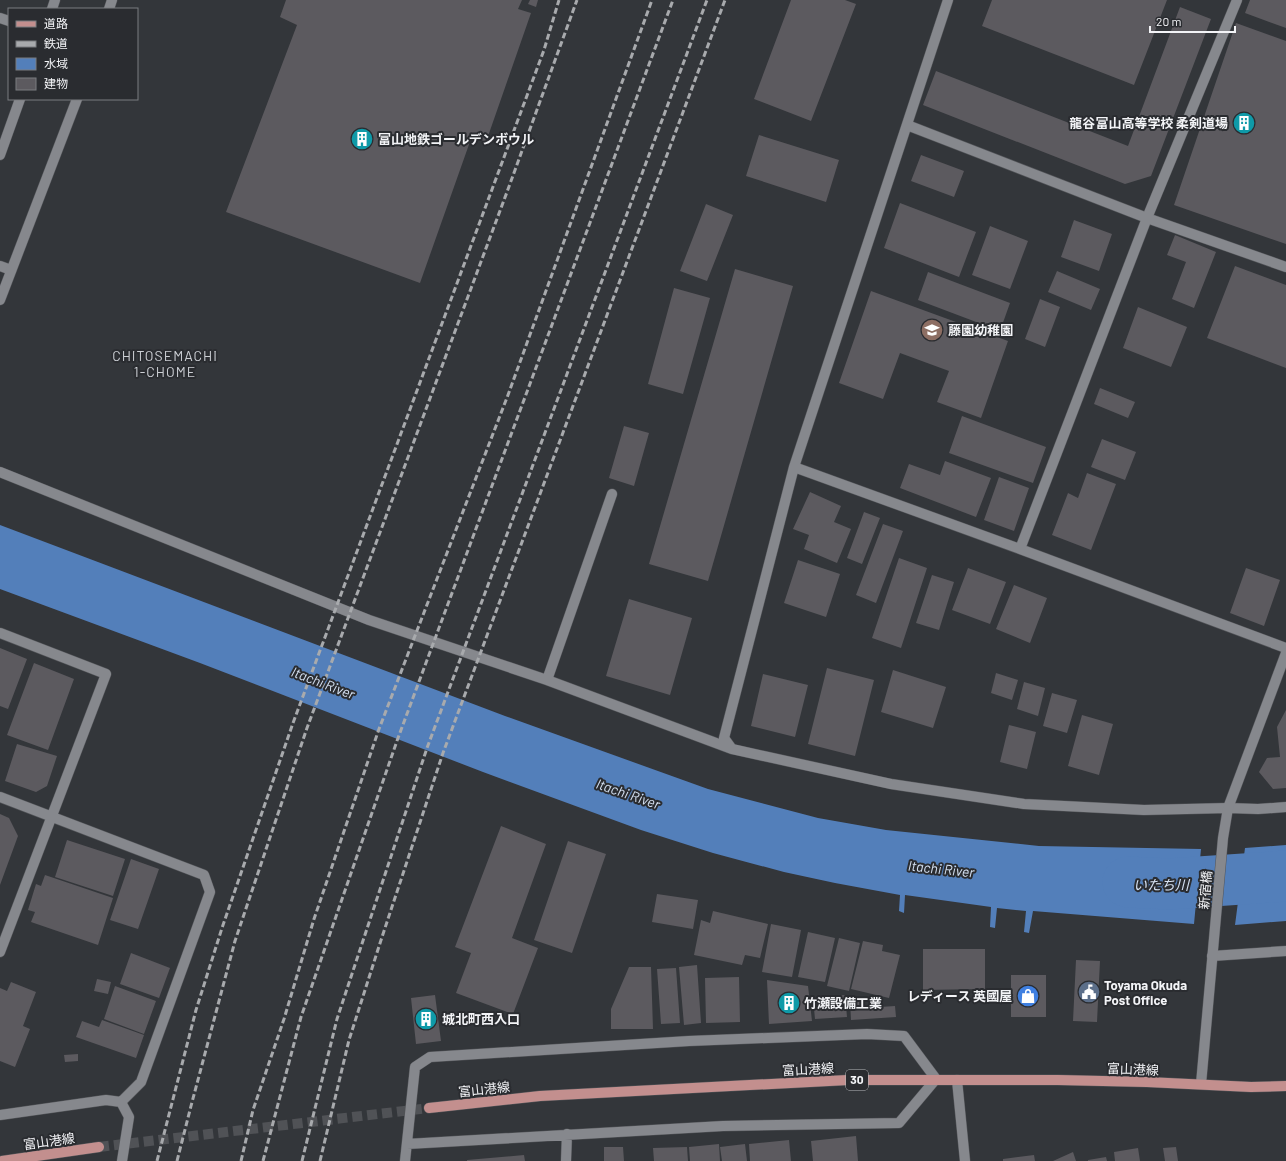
<svg xmlns="http://www.w3.org/2000/svg" width="1286" height="1161" font-family="Barlow,'Noto Sans JP',sans-serif">
	<style>
		.water { fill: #537fba }
		.lines { fill: none; stroke-linecap: round; stroke-linejoin: round }
		.river { stroke: #537fba; stroke-width: 51 }
		.building { fill: #5c5a5f }
		.primary-tunnel { stroke: #505256; stroke-width: 10; stroke-dasharray: 10 5; stroke-linecap: butt }
		.minor-casing { stroke: #535559; stroke-width: 11 }
		.tertiary-casing { stroke: #535559; stroke-width: 11 }
		.primary-casing { stroke: #535559; stroke-width: 11 }
		.minor { stroke: #86888d; stroke-width: 10 }
		.tertiary { stroke: #86888d; stroke-width: 10 }
		.primary { stroke: #c38f8e; stroke-width: 10 }
		.rail { stroke: #a8aaad; stroke-width: 3; stroke-dasharray: 6 3; stroke-linecap: butt }
		.labels { text-anchor: middle; stroke-width: 4; stroke-linejoin: round; paint-order: stroke }
		.shield { fill: #2a2c30; stroke: #b7b8bb; stroke-width: 1 }
		.shield-label { font-size: 12px; font-weight: bold; fill: #f3f4f7 }
		.poi-label { font-size: 13px; font-weight: bold; fill: #f3f4f7; stroke: #2a2c30; text-anchor: start }
		.street-label { font-size: 13px; fill: #f3f4f7; stroke: #2a2c30 }
		.neighbourhood-label { font-size: 14px; letter-spacing: 1px; fill: #cdd0d5; stroke: #2a2c30 }
		.water-label { font-size: 14px; font-style: italic; fill: #d6e2f3; stroke: #2a2c30 }
	</style>
	<rect width="100%" height="100%" fill="#33363a"/>
	<path class="water" d="M 0,525 L 505,716 L 708,789 L 818,818 L 886,830 L 1039,846 L 1201,849 L 1194,924 L 1033,911 L 1029,933 L 1024,932 L 1026,911 L 997,908 L 995,928 L 990,927 L 991,907 L 905,895 L 904,913 L 899,911 L 900,895 L 835,883 L 784,872 L 713,853 L 641,830 L 483,772 L 200,663 L 0,589 Z
		M 1286,845 L 1286,921 L 1235,925 L 1245,848 Z"/>
	<g class="lines">
		<path class="river" d="M 1128,882 L 1169,884 L 1286,876"/>
	</g>
	<path class="building" d="M 286,0 L 522,0 L 518,9 L 531,13 L 486,142 L 472,136 L 420,283 L 226,212 L 297,25 L 280,17 Z
		M 530,0 L 538,0 L 536,7 L 528,4 Z
		M 791,0 L 845,0 L 856,4 L 811,121 L 754,99 Z
		M 992,0 L 1167,0 L 1134,85 L 982,26 Z
		M 1250,0 L 1286,0 L 1286,28 L 1245,13 Z
		M 1180,7 L 1211,19 L 1151,176 L 1125,184 L 923,105 L 936,71 L 1128,146 Z
		M 1236,23 L 1286,41 L 1286,244 L 1174,205 Z
		M 759,135 L 839,160 L 826,202 L 746,176 Z
		M 921,155 L 964,171 L 954,197 L 911,181 Z
		M 900,203 L 976,232 L 959,277 L 884,248 Z
		M 706,204 L 733,215 L 707,281 L 680,271 Z
		M 1074,220 L 1112,234 L 1099,271 L 1061,257 Z
		M 990,226 L 1028,241 L 1010,289 L 972,275 Z
		M 1175,235 L 1216,252 L 1194,308 L 1172,299 L 1186,262 L 1167,255 Z
		M 1235,266 L 1286,285 L 1286,368 L 1207,338 Z
		M 735,269 L 793,286 L 708,581 L 649,564 Z
		M 1057,271 L 1100,289 L 1091,310 L 1048,292 Z
		M 928,272 L 1010,303 L 1000,331 L 918,300 Z
		M 674,288 L 710,298 L 683,394 L 648,384 Z
		M 871,291 L 1008,341 L 981,418 L 937,402 L 949,371 L 900,353 L 883,399 L 839,383 Z
		M 1040,299 L 1060,307 L 1045,347 L 1025,339 Z
		M 1138,307 L 1187,327 L 1171,367 L 1123,348 Z
		M 1100,388 L 1135,402 L 1128,418 L 1094,404 Z
		M 962,416 L 1046,447 L 1033,483 L 949,453 Z
		M 624,426 L 649,433 L 634,486 L 609,478 Z
		M 1102,439 L 1136,452 L 1125,480 L 1091,467 Z
		M 945,461 L 991,478 L 976,517 L 900,488 L 909,464 L 940,475 Z
		M 1087,473 L 1116,484 L 1091,550 L 1052,535 L 1068,493 L 1078,498 Z
		M 999,477 L 1029,488 L 1014,531 L 984,520 Z
		M 810,492 L 841,506 L 834,522 L 851,529 L 837,563 L 804,549 L 809,535 L 793,529 Z
		M 864,512 L 880,518 L 862,564 L 847,558 Z
		M 883,524 L 903,531 L 876,603 L 856,595 Z
		M 899,558 L 927,568 L 901,648 L 872,638 Z
		M 798,560 L 840,574 L 826,617 L 784,603 Z
		M 968,568 L 1006,582 L 990,624 L 952,610 Z
		M 1246,568 L 1280,580 L 1264,626 L 1230,613 Z
		M 932,575 L 954,582 L 939,630 L 916,623 Z
		M 1014,585 L 1047,598 L 1030,643 L 996,629 Z
		M 629,599 L 692,618 L 670,695 L 606,676 Z
		M 0,648 L 27,659 L 8,709 L 0,706 Z
		M 34,663 L 74,679 L 48,750 L 7,735 Z
		M 827,668 L 874,680 L 855,756 L 808,744 Z
		M 893,670 L 946,687 L 933,728 L 881,712 Z
		M 996,673 L 1018,680 L 1012,700 L 991,693 Z
		M 763,674 L 808,685 L 795,737 L 751,726 Z
		M 1024,682 L 1045,688 L 1038,716 L 1017,709 Z
		M 1052,693 L 1077,700 L 1067,733 L 1043,726 Z
		M 1286,710 L 1286,788 L 1273,789 L 1259,772 L 1267,758 L 1280,757 L 1277,727 Z
		M 1082,715 L 1113,724 L 1099,775 L 1068,766 Z
		M 1009,725 L 1036,732 L 1027,769 L 1000,762 Z
		M 17,744 L 57,756 L 47,786 L 36,792 L 5,781 Z
		M 0,814 L 9,818 L 18,836 L 0,885 Z
		M 501,826 L 546,844 L 512,938 L 538,948 L 513,1014 L 456,993 L 471,953 L 455,947 Z
		M 67,840 L 125,859 L 113,896 L 55,877 Z
		M 568,841 L 606,854 L 572,953 L 534,940 Z
		M 131,859 L 159,869 L 138,929 L 110,920 Z
		M 45,875 L 113,898 L 98,945 L 31,922 L 35,912 L 28,910 L 36,884 L 41,886 Z
		M 657,894 L 698,900 L 693,929 L 652,922 Z
		M 713,911 L 768,924 L 760,958 L 745,955 L 742,965 L 694,955 L 701,920 L 710,923 Z
		M 771,924 L 801,930 L 792,977 L 762,972 Z
		M 808,932 L 835,938 L 825,982 L 798,977 Z
		M 839,938 L 860,943 L 849,991 L 827,986 Z
		M 863,941 L 883,945 L 882,951 L 900,955 L 889,998 L 851,989 Z
		M 923,949 L 985,949 L 985,989 L 923,990 Z
		M 131,953 L 170,968 L 159,998 L 120,984 Z
		M 1076,960 L 1100,961 L 1097,1022 L 1073,1021 Z
		M 697,965 L 701,1023 L 684,1025 L 679,967 Z
		M 629,967 L 651,967 L 653,1029 L 611,1029 L 611,1009 Z
		M 676,968 L 680,1023 L 661,1024 L 657,969 Z
		M 1011,975 L 1046,975 L 1046,1017 L 1011,1017 Z
		M 739,977 L 740,1022 L 706,1023 L 705,978 Z
		M 97,979 L 111,982 L 108,994 L 94,991 Z
		M 767,980 L 808,986 L 812,1021 L 769,1024 Z
		M 11,982 L 36,992 L 23,1026 L 30,1029 L 15,1067 L 0,1061 L 0,988 L 7,991 Z
		M 115,986 L 156,1001 L 144,1034 L 104,1019 Z
		M 435,995 L 441,1041 L 416,1044 L 411,998 Z
		M 845,995 L 847,1017 L 815,1019 L 813,998 Z
		M 865,999 L 865,1008 L 895,1006 L 896,1017 L 851,1020 L 850,1000 Z
		M 102,1020 L 144,1035 L 136,1058 L 76,1037 L 82,1021 L 99,1027 Z
		M 78,1054 L 78,1061 L 65,1062 L 64,1055 Z
		M 856,1136 L 858,1161 L 813,1161 L 811,1141 Z
		M 789,1140 L 791,1161 L 750,1161 L 749,1144 Z
		M 719,1144 L 720,1161 L 690,1161 L 689,1147 Z
		M 745,1144 L 747,1161 L 722,1161 L 720,1147 Z
		M 604,1147 L 623,1147 L 624,1161 L 604,1161 Z
		M 687,1147 L 688,1161 L 654,1161 L 653,1148 Z
		M 1176,1147 L 1178,1161 L 1165,1161 L 1163,1148 Z
		M 1138,1148 L 1140,1161 L 1115,1161 L 1114,1152 Z
		M 1073,1152 L 1076,1161 L 1053,1161 Z
		M 524,1155 L 525,1161 L 467,1161 L 467,1160 Z
		M 1034,1155 L 1035,1161 L 1003,1161 L 1003,1159 Z
		M 1106,1157 L 1107,1161 L 1088,1161 L 1088,1160 Z"/>
	<g class="lines">
		<path class="primary-tunnel" d="M 99,1147 L 429,1108"/>
		<g class="minor-casing">
			<path id="minor" d="M 948,0 L 794,467 L 724,738 L 732,749 L 891,784 L 1024,804 L 1144,810 L 1228,808 L 1258,809 L 1286,807
				M 0,18 L 9,21
				M 907,125 L 1147,218 L 1286,267
				M 0,266 L 11,270
				M 794,467 L 1020,549 L 1286,648
				M 0,472 L 369,620 L 547,680 L 732,749
				M 1020,549 L 1147,218 L 1237,0
				M 0,633 L 106,674 L 0,952
				M 547,680 L 612,494
				M 0,797 L 204,875 L 210,892 L 141,1082 L 121,1102
				M 1212,956 L 1286,951
				M 957,1080 L 965,1161
				M 121,1102 L 129,1117 L 122,1161
				M 0,1115 L 106,1100 L 121,1102
				M 405,1161 L 415,1067 L 430,1057 L 689,1041 L 867,1034 L 904,1036 L 936,1079 L 899,1123 L 723,1126 L 407,1144
				M 566,1161 L 567,1134"/>
		</g>
		<g class="tertiary-casing">
			<path id="tertiary" d="M 52,9 L 55,0
				M 109,9 L 112,0
				M 0,155 L 20,99
				M 0,300 L 77,99
				M 1201,1084 L 1223,838 L 1228,808 L 1286,653"/>
		</g>
		<g class="primary-casing">
			<path id="primary" d="M 429,1108 L 540,1096 L 848,1080 L 1058,1080 L 1147,1082 L 1251,1087 L 1286,1086
				M 2,1161 L 99,1147"/>
		</g>
		<use href="#minor" class="minor"/>
		<use href="#tertiary" class="tertiary"/>
		<use href="#primary" class="primary"/>
		<path class="rail" d="M 157,1161 L 196,1010 L 222,928 L 293,723 L 544,50 L 559,0
			M 177,1161 L 191,1106 L 235,941 L 307,728 L 507,192 L 577,0
			M 241,1161 L 253,1110 L 284,1019 L 314,919 L 379,729 L 508,395 L 652,0
			M 263,1161 L 301,1017 L 398,738 L 673,0
			M 302,1161 L 337,1019 L 427,748 L 707,0
			M 320,1161 L 349,1040 L 382,937 L 443,753 L 725,0"/>
	</g>
	<defs>
		<g id="building-disc" transform="scale(1.15)"><circle r="9.5" fill="#0f9aa8" stroke="#2a2c30"/><path d="M-4-6H4V6H1V3H-1V6H-4ZM-2.5-4.3h1.7v1.8h-1.7ZM.8-4.3h1.7v1.8H.8ZM-2.5-1h1.7V.8h-1.7ZM.8-1h1.7V.8H.8Z" fill="#fff"/></g>
		<g id="school-disc" transform="scale(1.15)"><circle r="9.5" fill="#8d6e63" stroke="#2a2c30"/><path d="M0-5L7-2L0 1L-7-2ZM-4 1L0 2.5L4 1V4Q0 6-4 4Z" fill="#fff"/></g>
		<g id="civic-disc" transform="scale(1.15)"><circle r="9.5" fill="#5c6f8a" stroke="#2a2c30"/><path d="M-.6-6.5H3V-4.5H.6V-3L4-1V1h2V6H-6V1h2V-1L-.6-3ZM-1.2 2.5V6h2.4V2.5Z" fill="#fff"/></g>
		<g id="shop-disc" transform="scale(1.15)"><circle r="9.5" fill="#3f7fe0" stroke="#2a2c30"/><path d="M-5-2.5h2.3a2.7 3.5 0 0 1 5.4 0H5L5.5 6h-11ZM-1.5-2.5h3a1.5 2.3 0 0 0-3 0Z" fill="#fff"/></g>
	</defs>
	<g fill-rule="evenodd">
		<use href="#building-disc" x="1244" y="123"/>
		<use href="#building-disc" x="362" y="139"/>
		<use href="#school-disc" x="932" y="330"/>
		<use href="#civic-disc" x="1089" y="992"/>
		<use href="#shop-disc" x="1028" y="996"/>
		<use href="#building-disc" x="789" y="1003"/>
		<use href="#building-disc" x="426" y="1019"/>
	</g>
	<g class="labels">
		<rect class="shield" x="846" y="1070" width="22" height="20" rx="3"/>
		<g class="shield-label">
			<text x="857" y="1084">30</text>
		</g>
		<g class="poi-label">
			<text x="1228" y="128" text-anchor="end">龍谷富山高等学校 柔剣道場</text>
			<text x="378" y="144">富山地鉄ゴールデンボウル</text>
			<text x="948" y="335">藤園幼稚園</text>
			<text x="1104" y="990">Toyama Okuda<tspan x="1104" dy="15">Post Office</tspan></text>
			<text x="1012" y="1001" text-anchor="end">レディース 英國屋</text>
			<text x="804" y="1008">竹瀬設備工業</text>
			<text x="442" y="1024">城北町西入口</text>
		</g>
		<g class="street-label">
			<text transform="translate(1205 890) rotate(-85)" y="5">新宿橋</text>
			<text transform="translate(808 1069) rotate(-3)" y="5">富山港線</text>
			<text transform="translate(1133 1069) rotate(2)" y="5">富山港線</text>
			<text transform="translate(484 1089) rotate(-6)" y="5">富山港線</text>
			<text transform="translate(49 1141) rotate(-8)" y="5">富山港線</text>
		</g>
		<g class="neighbourhood-label">
			<text x="165" y="361">CHITOSEMACHI<tspan x="165" dy="16">1-CHOME</tspan></text>
		</g>
		<g class="water-label">
			<text transform="translate(323 683) rotate(21)" y="5">Itachi River</text>
			<text transform="translate(628 794) rotate(19)" y="5">Itachi River</text>
			<text transform="translate(941 869) rotate(6)" y="5">Itachi River</text>
			<text x="1161" y="890">いたち川</text>
		</g>
	</g>
	<rect x="8" y="8" width="130" height="92" fill="#2a2c30" stroke="#7a7c80"/>
	<rect x="16" y="21" width="20" height="6" fill="#c38f8e" stroke="#7a7c80"/>
	<text x="44" y="28" font-size="12" fill="#f3f4f7">道路</text>
	<rect x="16" y="41" width="20" height="6" fill="#a8aaad" stroke="#7a7c80"/>
	<text x="44" y="48" font-size="12" fill="#f3f4f7">鉄道</text>
	<rect x="16" y="58" width="20" height="12" fill="#537fba" stroke="#7a7c80"/>
	<text x="44" y="68" font-size="12" fill="#f3f4f7">水域</text>
	<rect x="16" y="78" width="20" height="12" fill="#5c5a5f" stroke="#7a7c80"/>
	<text x="44" y="88" font-size="12" fill="#f3f4f7">建物</text>
	<path d="M1150 26v6h85v-6" fill="none" stroke="#f3f4f7" stroke-width="2"/>
	<text x="1156" y="26" font-size="12" fill="#f3f4f7" stroke="#2a2c30" stroke-width="3" paint-order="stroke">20 m</text>
</svg>
